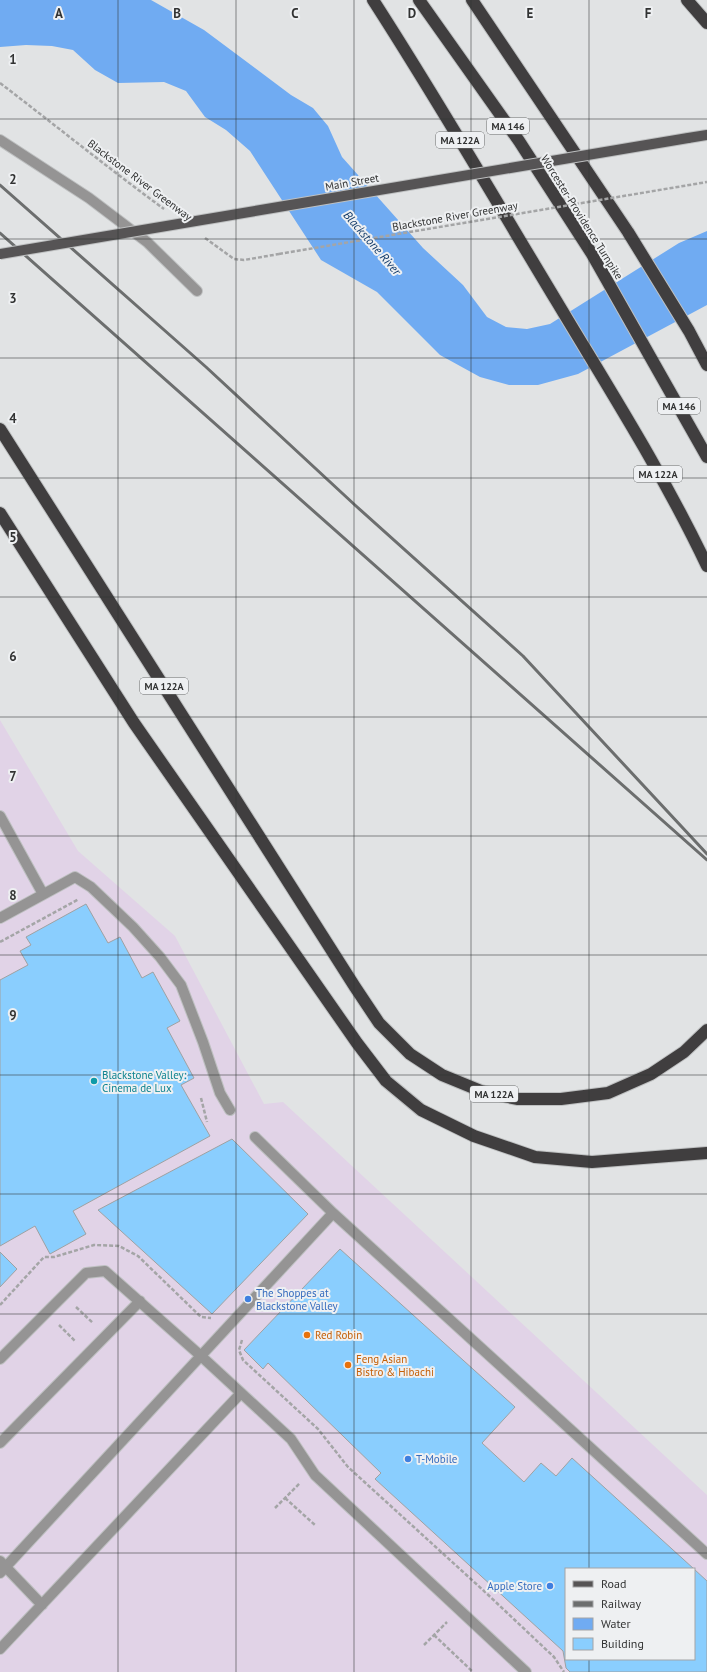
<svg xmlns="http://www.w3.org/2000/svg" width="707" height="1672" font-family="'PT Sans',sans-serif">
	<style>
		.commercial { fill: #e1d3e7; fill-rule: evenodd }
		.water { fill: #70abf2 }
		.building { fill: #8acefe; stroke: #9fa1a2 }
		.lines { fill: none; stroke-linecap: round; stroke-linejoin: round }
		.minor-casing { stroke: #bec0c1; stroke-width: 12 }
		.major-casing { stroke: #bec0c1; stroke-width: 12 }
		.highway-casing { stroke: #bec0c1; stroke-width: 14 }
		.path { stroke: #a4a5a6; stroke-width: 2.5; stroke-dasharray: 4 2; stroke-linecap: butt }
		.minor { stroke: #959494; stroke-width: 10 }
		.major { stroke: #565455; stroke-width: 10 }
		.highway { stroke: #403e3f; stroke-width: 12 }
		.rail { stroke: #6c6e6e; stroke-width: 3 }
		.major-bridge-casing { stroke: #bec0c1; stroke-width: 12; stroke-linecap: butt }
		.path-bridge { stroke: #a4a5a6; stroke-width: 2.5; stroke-dasharray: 4 2; stroke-linecap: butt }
		.major-bridge { stroke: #565455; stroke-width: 10 }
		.grid { fill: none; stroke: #323333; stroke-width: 1; stroke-opacity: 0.55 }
		.culture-dot { fill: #0f9aa8; stroke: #eef0f2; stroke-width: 1.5 }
		.shop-dot { fill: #3f7fe0; stroke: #eef0f2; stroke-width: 1.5 }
		.food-dot { fill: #e8710a; stroke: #eef0f2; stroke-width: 1.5 }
		.labels { text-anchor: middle; stroke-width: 4; stroke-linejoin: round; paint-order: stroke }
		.shield { fill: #eef0f2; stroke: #6a6c6c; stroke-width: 1 }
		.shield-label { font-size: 10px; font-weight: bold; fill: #323333 }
		.street-label { font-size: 11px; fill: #323333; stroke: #eef0f2 }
		.culture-label { font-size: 11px; fill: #0d838f; stroke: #eef0f2; text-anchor: start }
		.shop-label { font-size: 11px; fill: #366cbe; stroke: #eef0f2; text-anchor: start }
		.food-label { font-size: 11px; fill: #c56008; stroke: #eef0f2; text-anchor: start }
		.water-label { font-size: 12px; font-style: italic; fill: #153d6b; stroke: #eef0f2 }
		.grid-label { font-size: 13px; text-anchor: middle; font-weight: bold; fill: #323333; stroke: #eef0f2; stroke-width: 4; stroke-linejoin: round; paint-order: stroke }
	</style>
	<rect width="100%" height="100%" fill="#e1e3e4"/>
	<path class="commercial" d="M 0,720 L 78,851 L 175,936 L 264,1104 L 283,1102 L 707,1495 L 707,1672 L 0,1672 ZM 566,1569 L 694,1569 L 694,1659 L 566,1659 Z"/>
	<path class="water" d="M 0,0 L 151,0 L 204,30 L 291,95 L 313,108 L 328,126 L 342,157 L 423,248 L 463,285 L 487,317 L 506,327 L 527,329 L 550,324 L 679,243 L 707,231 L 707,305 L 578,374 L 538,385 L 509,385 L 480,377 L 440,355 L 377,292 L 321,260 L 250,151 L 226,130 L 205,117 L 186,91 L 164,82 L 118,83 L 95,70 L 73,50 L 52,46 L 26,45 L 0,47 Z"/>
	<path class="building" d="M 86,904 L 108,943 L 120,937 L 142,978 L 153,972 L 180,1021 L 167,1028 L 194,1078 L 181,1085 L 210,1136 L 73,1211 L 86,1234 L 50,1254 L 35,1226 L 0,1246 L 0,980 L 28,965 L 20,951 L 31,945 L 26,937 Z
		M 232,1139 L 308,1214 L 212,1314 L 98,1210 Z
		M 340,1249 L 515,1407 L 482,1443 L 524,1482 L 541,1463 L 556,1476 L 572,1458 L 694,1569 L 566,1569 L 566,1659 L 694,1659 L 694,1569 L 707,1581 L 707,1672 L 570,1672 L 566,1668 L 563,1651 L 375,1479 L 381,1473 L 268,1363 L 263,1369 L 244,1350 Z
		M 0,1252 L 17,1269 L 0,1287 Z"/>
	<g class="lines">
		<g class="minor-casing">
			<path id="minor" d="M 0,140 L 89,198 L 147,242 L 197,291
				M 0,816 L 43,894
				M 0,918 L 75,877 L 91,887 L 133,927 L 160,957 L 181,985 L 203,1042 L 220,1093 L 230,1110
				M 255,1137 L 333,1213
				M 0,1359 L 86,1273 L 105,1271 L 201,1356 L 291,1439 L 315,1475 L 526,1672
				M 0,1443 L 140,1301
				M 0,1561 L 42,1605
				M 0,1573 L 333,1213 L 707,1554
				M 0,1649 L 241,1393"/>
		</g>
		<g class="major-casing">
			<path id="major" d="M 688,138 L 707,135"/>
		</g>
		<g class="highway-casing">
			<path id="highway" d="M 373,0 C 437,99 496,201 557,302 C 609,389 664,475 707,566
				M 419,0 L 519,141 L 592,254 L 707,457
				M 472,0 L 628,232 L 689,331 L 707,365
				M 687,0 L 707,23
				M 0,429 L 355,987 L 379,1023 L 410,1054 L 442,1075 L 481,1091 L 517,1099 L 561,1099 L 608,1093 L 651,1074 L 684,1052 L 707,1030
				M 0,513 L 134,723 L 357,1043 L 386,1081 L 421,1110 L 474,1136 L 535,1157 L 592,1162 L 707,1153"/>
		</g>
		<path class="path" d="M 0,83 C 55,125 108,168 164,209
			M 205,238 L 234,259 L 244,260 L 279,254
			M 0,942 L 79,899
			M 201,1098 L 207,1122
			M 0,1305 L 44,1257 L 54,1257 L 94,1245 L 119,1246 L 138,1256 L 201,1317 L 211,1318
			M 76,1307 L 93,1323
			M 59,1325 L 75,1341
			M 242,1340 L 239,1350 L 243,1360 L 318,1429 L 348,1467 L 484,1591 L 554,1657 L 564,1672
			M 285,1498 L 315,1525
			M 275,1508 L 300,1483
			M 434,1635 L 473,1672
			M 424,1645 L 447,1622"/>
		<use href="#minor" class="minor"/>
		<use href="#major" class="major"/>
		<use href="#highway" class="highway"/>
		<path class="rail" d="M 0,185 L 206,367 L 356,506 L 523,656 L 707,854
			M 0,233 L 707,860"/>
		<g class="major-bridge-casing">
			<path id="major-bridge" d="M 0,254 L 688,138"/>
		</g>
		<path class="path-bridge" d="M 279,254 L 707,182"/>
		<use href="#major-bridge" class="major-bridge"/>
	</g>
	<path class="grid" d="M 118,0 L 118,1672M 236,0 L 236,1672M 354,0 L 354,1672M 471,0 L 471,1672M 589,0 L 589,1569M 0,119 L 707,119M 0,239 L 707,239M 0,358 L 707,358M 0,478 L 707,478M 0,597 L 707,597M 0,717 L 707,717M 0,836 L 707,836M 0,955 L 707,955M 0,1075 L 707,1075M 0,1194 L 707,1194M 0,1314 L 707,1314M 0,1433 L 707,1433M 0,1553 L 707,1553M 589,1659 L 589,1672"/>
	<circle class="culture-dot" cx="94" cy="1081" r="4"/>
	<g class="shop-dot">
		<circle cx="248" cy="1299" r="4"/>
		<circle cx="408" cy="1459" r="4"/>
		<circle cx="550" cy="1586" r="4"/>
	</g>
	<g class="food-dot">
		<circle cx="307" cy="1335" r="4"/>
		<circle cx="348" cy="1365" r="4"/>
	</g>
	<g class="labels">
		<g class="shield">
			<rect x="487" y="118" width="42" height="16" rx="3"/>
			<rect x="436" y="132" width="48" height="16" rx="3"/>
			<rect x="658" y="398" width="42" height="16" rx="3"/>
			<rect x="634" y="466" width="48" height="16" rx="3"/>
			<rect x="140" y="678" width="48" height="16" rx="3"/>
			<rect x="470" y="1086" width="48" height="16" rx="3"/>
		</g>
		<g class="shield-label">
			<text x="508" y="130">MA 146</text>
			<text x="460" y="144">MA 122A</text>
			<text x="679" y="410">MA 146</text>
			<text x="658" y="478">MA 122A</text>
			<text x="164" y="690">MA 122A</text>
			<text x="494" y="1098">MA 122A</text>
		</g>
		<g class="street-label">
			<text transform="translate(140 180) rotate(37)" y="4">Blackstone River Greenway</text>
			<text transform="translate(352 182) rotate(-10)" y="4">Main Street</text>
			<text transform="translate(455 216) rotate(-10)" y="4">Blackstone River Greenway</text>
			<text transform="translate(582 217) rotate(58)" y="4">Worcester-Providence Turnpike</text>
		</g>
		<g class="culture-label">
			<text x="102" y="1079">Blackstone Valley:<tspan x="102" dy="13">Cinema de Lux</tspan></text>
		</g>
		<g class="shop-label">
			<text x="256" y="1297">The Shoppes at<tspan x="256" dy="13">Blackstone Valley</tspan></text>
			<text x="416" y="1463">T-Mobile</text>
			<text x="542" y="1590" text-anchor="end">Apple Store</text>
		</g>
		<g class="food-label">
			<text x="315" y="1339">Red Robin</text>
			<text x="356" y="1363">Feng Asian<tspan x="356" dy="13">Bistro &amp; Hibachi</tspan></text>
		</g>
		<g class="water-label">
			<text transform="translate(372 243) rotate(49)" y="4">Blackstone River</text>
		</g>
	</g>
	<g class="grid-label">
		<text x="59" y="18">A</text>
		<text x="177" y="18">B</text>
		<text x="295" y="18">C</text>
		<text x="412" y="18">D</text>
		<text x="530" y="18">E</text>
		<text x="648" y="18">F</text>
		<text x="13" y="64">1</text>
		<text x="13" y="184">2</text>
		<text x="13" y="303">3</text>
		<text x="13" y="423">4</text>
		<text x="13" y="542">5</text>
		<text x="13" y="661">6</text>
		<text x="13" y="781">7</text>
		<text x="13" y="900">8</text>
		<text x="13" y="1020">9</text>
	</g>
	<rect x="565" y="1568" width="130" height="92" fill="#eef0f2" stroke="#a3a4a6"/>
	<rect x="573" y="1581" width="20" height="6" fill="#565455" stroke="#a3a4a6"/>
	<text x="601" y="1588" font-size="12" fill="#323333">Road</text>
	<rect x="573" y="1601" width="20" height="6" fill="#6c6e6e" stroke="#a3a4a6"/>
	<text x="601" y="1608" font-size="12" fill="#323333">Railway</text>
	<rect x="573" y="1618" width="20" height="12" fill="#70abf2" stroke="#a3a4a6"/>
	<text x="601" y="1628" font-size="12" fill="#323333">Water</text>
	<rect x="573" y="1638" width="20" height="12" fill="#8acefe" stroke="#a3a4a6"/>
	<text x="601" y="1648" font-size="12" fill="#323333">Building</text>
</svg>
